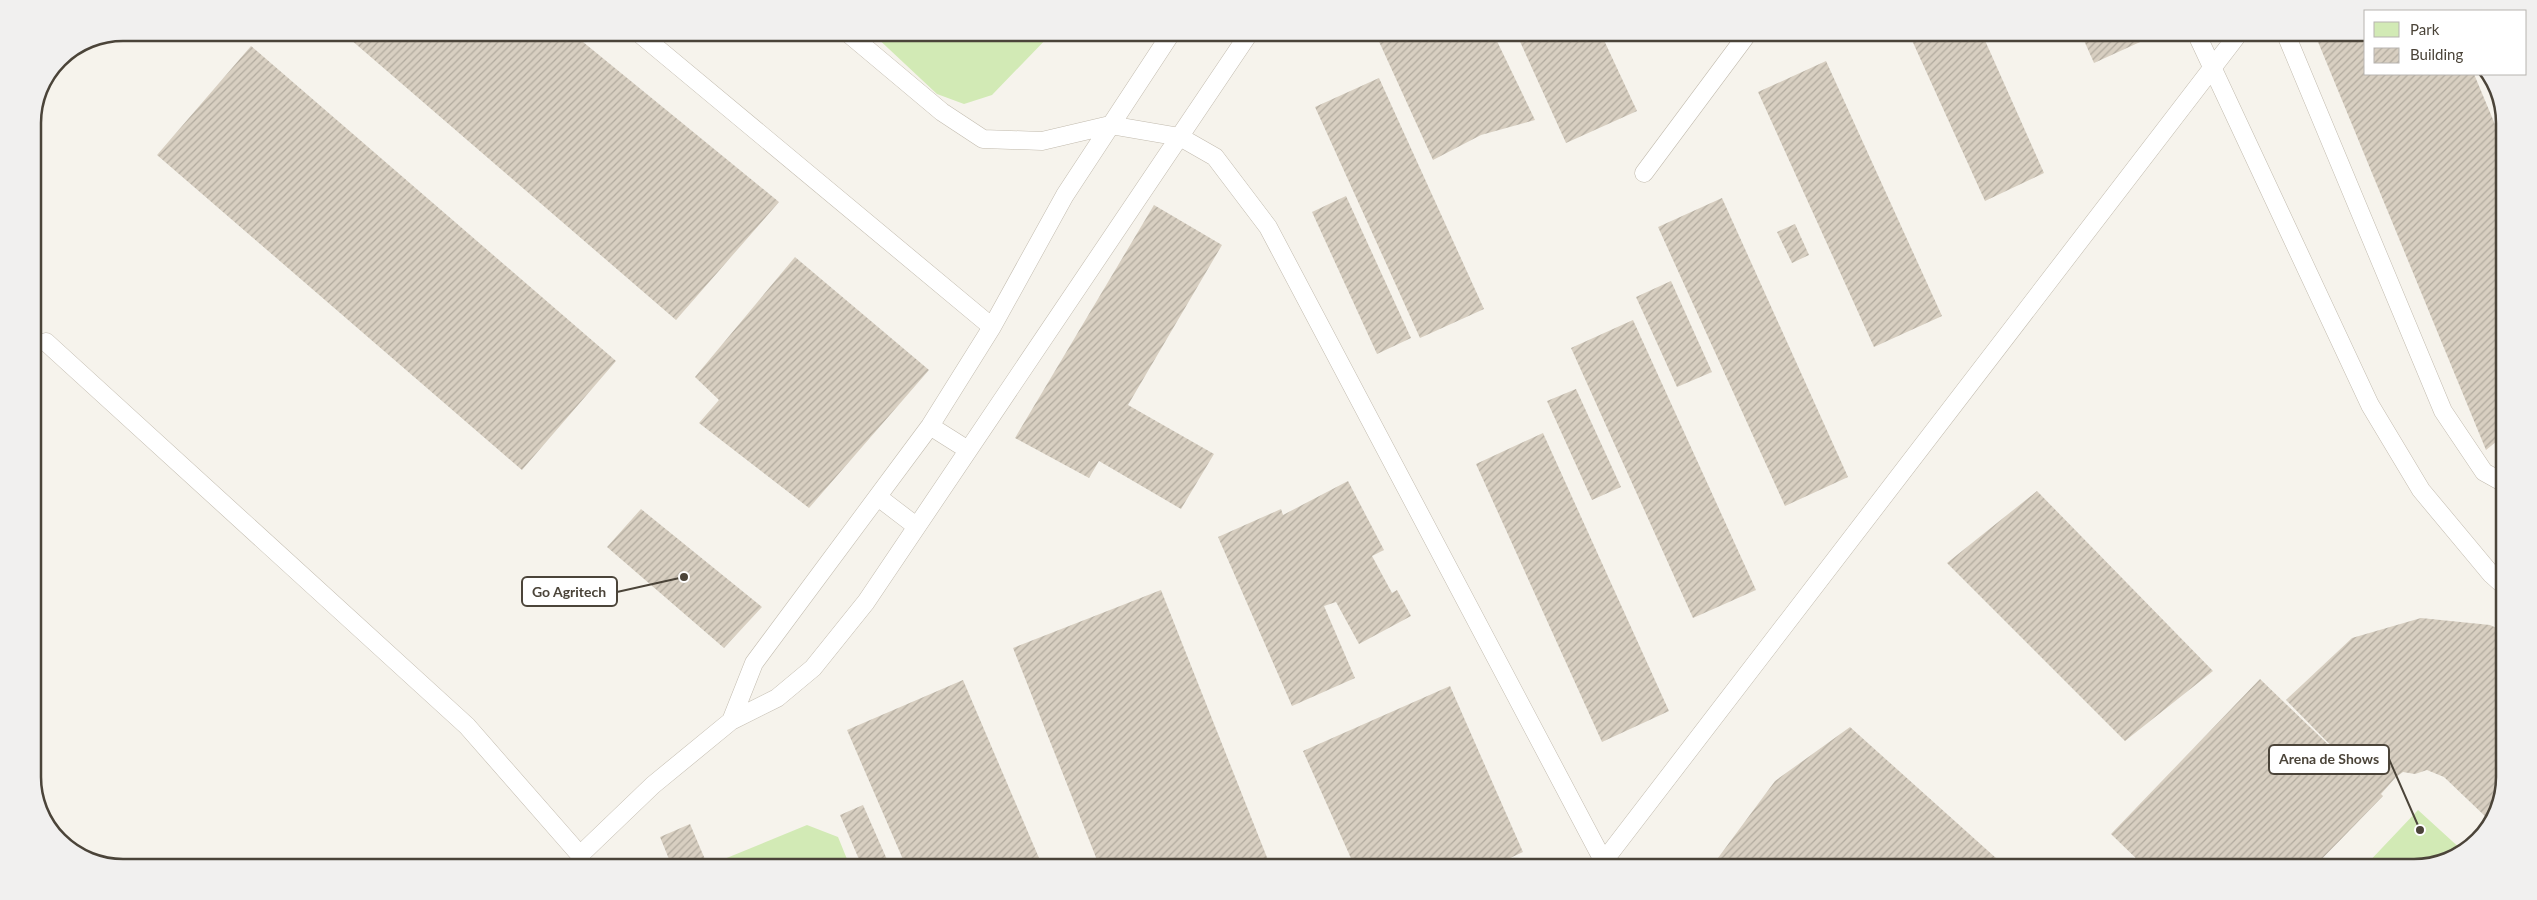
<svg xmlns="http://www.w3.org/2000/svg" width="2537" height="900" font-family="Lato,sans-serif">
	<style>
		.green { fill: #d2eab5 }
		.building { fill: url(#building-hatch) }
		.lines { fill: none; stroke-linecap: round; stroke-linejoin: round }
		.service-casing { stroke: #c2bbae; stroke-width: 19 }
		.service { stroke: #fff; stroke-width: 18 }
		.rim { fill: none; stroke: #4b4439; stroke-width: 2.5 }
		.leader { fill: none; stroke: #4b4439; stroke-width: 2 }
		.callout-dot { fill: #4b4439; stroke: #fff; stroke-width: 2 }
		.callout { fill: #fff; stroke: #4b4439; stroke-width: 2 }
		.callout-label { font-size: 14px; text-anchor: middle; font-weight: bold; fill: #4b4439 }
	</style>
	<defs>
		<pattern id="building-hatch" width="6" height="6" patternUnits="userSpaceOnUse" patternTransform="scale(1.25)"><rect width="6" height="6" fill="#d8cfc1"/><path d="M-1 1l2-2M0 6l6-6M5 7l2-2" fill="none" stroke="#b1aa9e"/></pattern>
	</defs>
	<rect width="100%" height="100%" fill="#f6f3ec"/>
	<path class="green" d="M 873,34 L 1051,34 L 992,95 L 964,104 L 937,94 Z
		M 2418,810 L 2463,851 L 2414,867 L 2364,867 Z
		M 807,825 L 838,837 L 849,864 L 712,864 Z"/>
	<path class="building" d="M 343,33 L 572,33 L 779,202 L 676,320 Z
		M 1376,35 L 1494,35 L 1535,120 L 1481,135 L 1433,160 Z
		M 1517,35 L 1602,36 L 1637,111 L 1566,143 Z
		M 1910,36 L 1983,36 L 2044,173 L 1985,201 Z
		M 2082,36 L 2105,37 L 2151,37 L 2094,63 Z
		M 2316,37 L 2366,37 L 2366,74 L 2474,74 L 2504,146 L 2502,437 L 2486,450 Z
		M 251,46 L 616,361 L 522,470 L 157,155 Z
		M 1826,61 L 1942,316 L 1874,347 L 1758,92 Z
		M 1379,78 L 1484,309 L 1420,338 L 1315,107 Z
		M 1346,196 L 1411,338 L 1377,354 L 1312,212 Z
		M 1722,198 L 1848,477 L 1785,506 L 1658,227 Z
		M 1154,205 L 1222,245 L 1128,405 L 1214,454 L 1181,509 L 1099,461 L 1089,478 L 1015,438 Z
		M 1795,224 L 1809,255 L 1792,263 L 1777,232 Z
		M 795,257 L 929,370 L 809,508 L 699,423 L 719,400 L 695,377 Z
		M 1671,281 L 1712,372 L 1677,387 L 1636,297 Z
		M 1633,320 L 1756,590 L 1693,618 L 1571,348 Z
		M 1576,389 L 1621,487 L 1592,500 L 1547,401 Z
		M 1543,433 L 1669,711 L 1602,742 L 1476,464 Z
		M 1348,481 L 1384,550 L 1372,556 L 1392,593 L 1397,590 L 1411,616 L 1359,644 L 1336,602 L 1324,606 L 1355,678 L 1292,706 L 1218,537 L 1281,509 L 1283,515 Z
		M 2037,491 L 2213,671 L 2125,741 L 1947,563 Z
		M 641,509 L 762,607 L 724,648 L 607,547 Z
		M 1161,590 L 1270,865 L 1099,865 L 1013,648 Z
		M 2421,618 L 2490,625 L 2501,630 L 2500,806 L 2489,820 L 2444,777 L 2427,770 L 2415,774 L 2403,772 L 2396,777 L 2381,794 L 2383,796 L 2314,867 L 2145,867 L 2111,834 L 2260,679 L 2365,780 L 2286,700 L 2352,638 Z
		M 963,680 L 1042,865 L 905,864 L 847,730 Z
		M 1450,686 L 1523,852 L 1493,866 L 1354,865 L 1303,751 Z
		M 1850,727 L 2006,867 L 1712,866 L 1775,781 Z
		M 863,805 L 889,864 L 861,864 L 840,815 Z
		M 690,824 L 707,864 L 671,864 L 660,837 Z"/>
	<g class="lines">
		<g class="service-casing">
			<path id="service" d="M 640,34 L 992,327
				M 849,34 L 942,112 L 983,139 L 1042,141 L 1110,125 L 1180,137 L 1215,157 L 1268,227 L 1606,866
				M 2198,37 L 2370,405 L 2421,490 L 2491,574 L 2501,583
				M 2287,37 L 2443,411 L 2484,472 L 2502,482
				M 1644,173 L 1746,36
				M 46,342 L 467,726 L 580,855 L 653,785 L 731,721 L 777,698 L 813,668 L 866,602 L 1248,35
				M 930,426 L 968,450
				M 878,497 L 916,526
				M 731,721 L 754,663 L 930,426 L 992,327 L 1065,195 L 1170,35
				M 1600,866 L 2236,37"/>
		</g>
		<use href="#service" class="service"/>
	</g>
	<path d="M0 0H2537V900H0ZM123 41H2414A82 82 0 0 1 2496 123V777A82 82 0 0 1 2414 859H123A82 82 0 0 1 41 777V123A82 82 0 0 1 123 41Z" fill="#f1f0ef" fill-rule="evenodd"/>
	<path class="rim" d="M123 41H2414A82 82 0 0 1 2496 123V777A82 82 0 0 1 2414 859H123A82 82 0 0 1 41 777V123A82 82 0 0 1 123 41Z"/>
	<path class="leader" d="M684 577L617 592M2420 830L2389 759"/>
	<g class="callout-dot">
		<circle cx="684" cy="577" r="5"/>
		<circle cx="2420" cy="830" r="5"/>
	</g>
	<g class="callout">
		<rect x="522" y="577" width="95" height="29" rx="5"/>
		<rect x="2269" y="745" width="120" height="29" rx="5"/>
	</g>
	<g class="callout-label">
		<text x="569" y="597">Go Agritech</text>
		<text x="2329" y="764">Arena de Shows</text>
	</g>
	<rect x="2364" y="10" width="162" height="65" fill="#ffffff" stroke="#b7b4b0"/>
	<rect x="2374" y="22" width="25" height="15" fill="#d2eab5" stroke="#b7b4b0"/>
	<text x="2410" y="35" font-size="15" fill="#4b4439">Park</text>
	<rect x="2374" y="48" width="25" height="15" fill="url(#building-hatch)" stroke="#b7b4b0"/>
	<text x="2410" y="60" font-size="15" fill="#4b4439">Building</text>
</svg>
